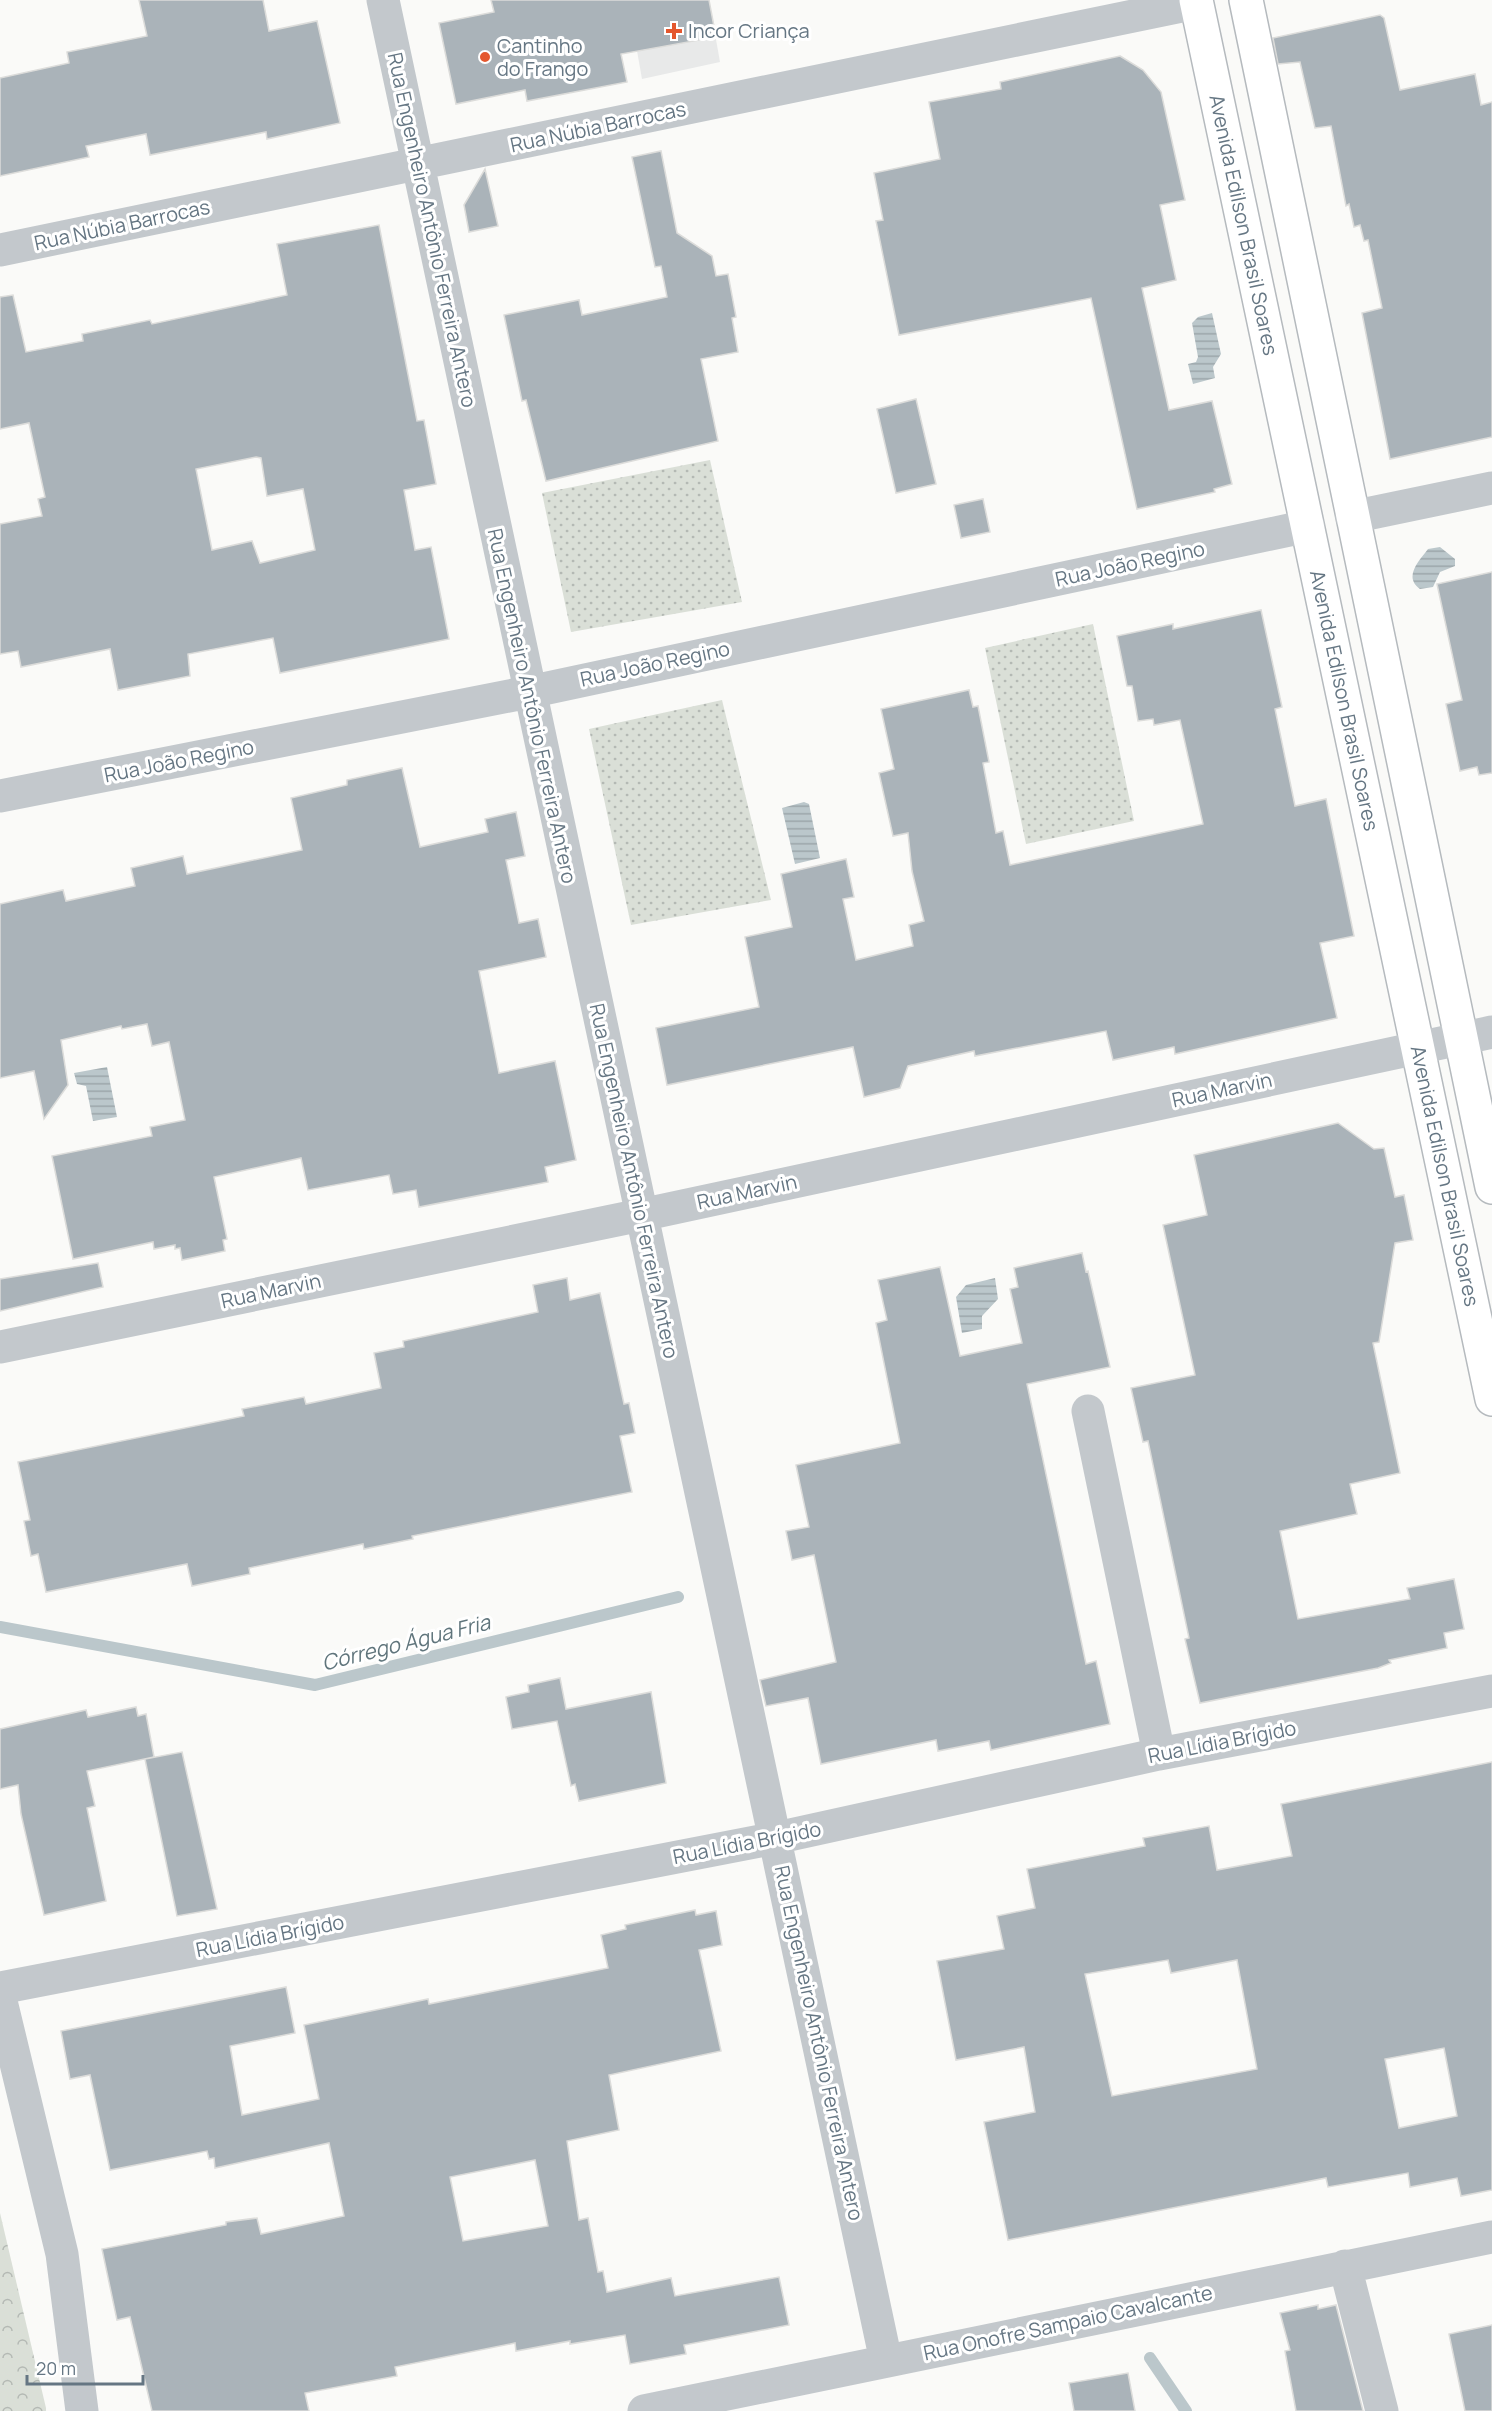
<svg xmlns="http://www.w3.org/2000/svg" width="1492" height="2411" font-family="Manrope,sans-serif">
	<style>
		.built { fill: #e8e9e9 }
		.grass { fill: url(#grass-dots) }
		.forest { fill: url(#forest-crowns) }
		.water { fill: url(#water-rules) }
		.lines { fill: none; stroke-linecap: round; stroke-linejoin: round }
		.stream { stroke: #bbc7cb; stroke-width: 12 }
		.building { fill: #aab3b9; stroke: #dcdcda; stroke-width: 1.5; fill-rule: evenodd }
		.major-casing { stroke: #b5babe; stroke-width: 36 }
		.minor { stroke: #c3c8cc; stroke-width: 33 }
		.major { stroke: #fff; stroke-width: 33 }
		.poi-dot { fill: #e4572e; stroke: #fff; stroke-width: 2 }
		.labels { text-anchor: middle; stroke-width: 6; stroke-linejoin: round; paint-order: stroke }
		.poi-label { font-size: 20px; fill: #657683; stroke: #fff; text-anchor: start }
		.street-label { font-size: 20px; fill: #657683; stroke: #fff }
		.water-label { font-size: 21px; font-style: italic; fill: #60757c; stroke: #fff }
	</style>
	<defs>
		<pattern id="grass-dots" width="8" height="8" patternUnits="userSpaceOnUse" patternTransform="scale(1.5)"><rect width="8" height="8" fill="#dadfd7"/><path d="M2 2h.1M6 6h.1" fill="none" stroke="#b4b9b4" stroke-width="1.8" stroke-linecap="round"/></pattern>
		<pattern id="forest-crowns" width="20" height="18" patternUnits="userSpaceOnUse" patternTransform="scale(1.5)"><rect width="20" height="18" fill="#dadfd7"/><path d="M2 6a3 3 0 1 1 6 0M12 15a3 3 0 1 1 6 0" fill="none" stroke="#b4b9b4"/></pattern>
		<pattern id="water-rules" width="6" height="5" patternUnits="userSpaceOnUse" patternTransform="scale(1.5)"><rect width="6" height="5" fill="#bbc7cb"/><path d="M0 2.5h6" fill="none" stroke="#9ca6aa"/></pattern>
	</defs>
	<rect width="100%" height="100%" fill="#fafaf8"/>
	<path class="built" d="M 628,0 L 709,0 L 720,62 L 642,79 Z"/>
	<path class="grass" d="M 710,460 L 742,602 L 571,632 L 542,493 Z
		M 1093,624 L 1134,821 L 1026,844 L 985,648 Z
		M 722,700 L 771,900 L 631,925 L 589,729 Z"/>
	<path class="forest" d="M 0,2213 L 46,2408 L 46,2411 L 0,2411 Z"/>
	<path class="water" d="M 1212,313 L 1221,354 L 1213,367 L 1215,378 L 1193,384 L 1188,364 L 1196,362 L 1198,357 L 1192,323 L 1198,317 Z
		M 1440,547 L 1455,559 L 1455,566 L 1440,572 L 1433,587 L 1420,589 C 1403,577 1419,561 1428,549 Z
		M 804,802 L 809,804 L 820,858 L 795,864 L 782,808 Z
		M 107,1067 L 117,1117 L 93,1121 L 86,1086 L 77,1084 L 74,1073 Z
		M 995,1278 L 998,1299 L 982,1316 L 982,1329 L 962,1333 L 956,1297 L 966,1285 Z"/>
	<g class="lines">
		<path class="stream" d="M 0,1627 L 315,1685 L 678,1597
			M 1150,2358 L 1186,2411"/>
	</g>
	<path class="building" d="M 139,0 L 263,0 L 269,31 L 317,21 L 340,123 L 267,139 L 266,132 L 150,155 L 146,134 L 86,146 L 89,157 L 0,176 L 0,78 L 69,63 L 67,52 L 147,36 Z
		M 491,0 L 709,0 L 716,37 L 621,54 L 627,82 L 527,101 L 525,90 L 456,104 L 439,23 L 494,12 Z
		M 1380,15 L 1384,18 L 1400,90 L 1475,74 L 1481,105 L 1492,102 L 1492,437 L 1390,459 L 1362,313 L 1382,308 L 1368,240 L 1364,241 L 1360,225 L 1354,227 L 1349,204 L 1346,206 L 1331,126 L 1315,128 L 1300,62 L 1278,64 L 1273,38 Z
		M 1120,56 L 1143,70 L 1161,92 L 1185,200 L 1160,205 L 1176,280 L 1142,288 L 1169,410 L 1212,401 L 1232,484 L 1214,489 L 1215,492 L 1137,509 L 1091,298 L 899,335 L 876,221 L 883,220 L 874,173 L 940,159 L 929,102 L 1001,89 L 1000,82 Z
		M 661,151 L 677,233 L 712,256 L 716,276 L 728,274 L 736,317 L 732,318 L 738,352 L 701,359 L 718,441 L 546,481 L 526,400 L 522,401 L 504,315 L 579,300 L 582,315 L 667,297 L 661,266 L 655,267 L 632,157 Z
		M 485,169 L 498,226 L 469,232 L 464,205 Z
		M 379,225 L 417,421 L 424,420 L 436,484 L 404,490 L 415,550 L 431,547 L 449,639 L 280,673 L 273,638 L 188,654 L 190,676 L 118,690 L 110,649 L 21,667 L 18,651 L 0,654 L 0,524 L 42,516 L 38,499 L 45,497 L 29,423 L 0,429 L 0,297 L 13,295 L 26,352 L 83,341 L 82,334 L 150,320 L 152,324 L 287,295 L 277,244 ZM 256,457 L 261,458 L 267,496 L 303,489 L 315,550 L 260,563 L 252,541 L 212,550 L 196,469 Z
		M 916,399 L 936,484 L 896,493 L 877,409 Z
		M 983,499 L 990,532 L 961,538 L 954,505 Z
		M 1492,572 L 1492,773 L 1479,775 L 1477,767 L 1460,771 L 1446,704 L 1462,700 L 1437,584 Z
		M 1261,610 L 1282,707 L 1275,709 L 1295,806 L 1326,799 L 1354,936 L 1320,943 L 1337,1018 L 1175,1054 L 1174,1047 L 1113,1060 L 1106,1031 L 975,1056 L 974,1051 L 908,1066 L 900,1088 L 864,1097 L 853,1047 L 667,1085 L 656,1028 L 759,1007 L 745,937 L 792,927 L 781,874 L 846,859 L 854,897 L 843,899 L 856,960 L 913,946 L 909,925 L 924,921 L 912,871 L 908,833 L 893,836 L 879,773 L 894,769 L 881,709 L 969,690 L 973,707 L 978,706 L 989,762 L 983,763 L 996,833 L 1003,831 L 1010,865 L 1203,824 L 1180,720 L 1154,725 L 1153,719 L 1138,721 L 1132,686 L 1127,686 L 1117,636 L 1173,624 L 1173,629 Z
		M 402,768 L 420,847 L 488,832 L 485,819 L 516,812 L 525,856 L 506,860 L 519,923 L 538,919 L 546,957 L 479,971 L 499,1073 L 555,1061 L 576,1160 L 545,1167 L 548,1182 L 419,1207 L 416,1190 L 393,1194 L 389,1175 L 308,1190 L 301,1158 L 214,1177 L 227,1239 L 223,1240 L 225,1251 L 182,1260 L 180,1248 L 175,1249 L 175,1245 L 154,1249 L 153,1242 L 73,1259 L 52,1156 L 152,1136 L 150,1127 L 185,1120 L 169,1042 L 152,1046 L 147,1024 L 122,1029 L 121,1026 L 61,1040 L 68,1085 L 44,1119 L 34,1071 L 0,1078 L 0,904 L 63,890 L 66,901 L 135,886 L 131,868 L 183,856 L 187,874 L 302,850 L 291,798 L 347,785 L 347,780 Z
		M 1338,1123 L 1374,1149 L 1384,1148 L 1395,1197 L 1404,1195 L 1413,1240 L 1395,1243 L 1379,1342 L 1373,1343 L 1400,1473 L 1350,1484 L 1357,1514 L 1280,1531 L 1298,1619 L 1410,1599 L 1407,1588 L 1454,1579 L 1464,1629 L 1444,1633 L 1447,1648 L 1389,1660 L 1391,1663 L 1378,1668 L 1200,1703 L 1185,1639 L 1189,1638 L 1148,1441 L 1143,1442 L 1131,1388 L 1195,1375 L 1163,1225 L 1207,1215 L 1194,1155 Z
		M 1082,1253 L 1086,1272 L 1088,1271 L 1110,1367 L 1027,1384 L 1086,1664 L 1096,1661 L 1110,1724 L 991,1750 L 989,1741 L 938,1751 L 936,1740 L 821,1764 L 808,1698 L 766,1706 L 760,1680 L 836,1662 L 814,1555 L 792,1560 L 786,1531 L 809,1527 L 796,1465 L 900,1443 L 876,1323 L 887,1320 L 878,1280 L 940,1267 L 960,1356 L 1022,1343 L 1010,1289 L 1018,1287 L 1014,1268 Z
		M 98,1263 L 103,1287 L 0,1311 L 0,1279 Z
		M 567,1278 L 570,1300 L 600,1293 L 624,1404 L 629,1403 L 635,1433 L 620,1436 L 632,1492 L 412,1536 L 413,1539 L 364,1549 L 363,1544 L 249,1568 L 250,1574 L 192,1586 L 187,1564 L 46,1592 L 38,1554 L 31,1556 L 24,1521 L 30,1520 L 18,1462 L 244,1416 L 242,1409 L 304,1397 L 306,1404 L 381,1388 L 374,1353 L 404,1347 L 403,1341 L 538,1312 L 533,1285 Z
		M 560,1678 L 566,1709 L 651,1692 L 666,1783 L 579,1801 L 575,1784 L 571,1786 L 557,1721 L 512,1729 L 506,1697 L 529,1692 L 528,1685 Z
		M 136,1707 L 138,1716 L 146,1714 L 154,1757 L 87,1771 L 95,1806 L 87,1808 L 106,1901 L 44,1915 L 21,1814 L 18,1785 L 0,1789 L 0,1729 L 86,1710 L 88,1717 Z
		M 182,1752 L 217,1909 L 177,1916 L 145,1759 Z
		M 1492,1762 L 1492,2190 L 1461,2196 L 1457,2178 L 1410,2187 L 1408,2173 L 1328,2187 L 1326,2178 L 1008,2240 L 984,2122 L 1035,2112 L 1024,2047 L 956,2060 L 937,1961 L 1004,1949 L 997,1916 L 1035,1908 L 1027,1869 L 1145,1846 L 1143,1838 L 1209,1826 L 1217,1870 L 1292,1856 L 1281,1804 ZM 1168,1960 L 1171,1973 L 1237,1960 L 1257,2069 L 1112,2096 L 1085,1974 ZM 1444,2048 L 1457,2116 L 1399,2128 L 1385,2059 Z
		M 695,1910 L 696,1915 L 716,1911 L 722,1945 L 699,1950 L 721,2051 L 609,2075 L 619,2130 L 567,2141 L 579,2220 L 588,2218 L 598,2272 L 603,2271 L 607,2292 L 671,2278 L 675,2296 L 779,2277 L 789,2325 L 684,2345 L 686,2354 L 630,2364 L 625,2335 L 570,2344 L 570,2341 L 516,2351 L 515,2343 L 395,2367 L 397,2376 L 305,2393 L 309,2411 L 152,2411 L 130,2317 L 117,2320 L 102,2249 L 226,2225 L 226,2222 L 257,2218 L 261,2234 L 344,2216 L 329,2143 L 215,2168 L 214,2158 L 209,2159 L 207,2151 L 110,2170 L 90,2075 L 70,2079 L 61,2031 L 286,1987 L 295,2033 L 230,2046 L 242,2115 L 319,2099 L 304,2025 L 428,1999 L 429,2004 L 608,1968 L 601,1935 L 626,1929 L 625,1925 ZM 535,2160 L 548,2226 L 463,2241 L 450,2177 Z
		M 1318,2305 L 1318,2309 L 1336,2305 L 1363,2411 L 1296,2411 L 1285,2351 L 1290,2350 L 1280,2313 Z
		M 1492,2325 L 1492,2411 L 1465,2411 L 1449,2334 Z
		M 1128,2373 L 1135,2411 L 1074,2411 L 1069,2383 Z"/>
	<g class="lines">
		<g class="major-casing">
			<g id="major">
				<path id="s1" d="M 1196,0 L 1492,1399"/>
				<path d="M 1246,0 L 1492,1187"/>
			</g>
		</g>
		<path class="minor" d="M 383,0 L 886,2361
			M 0,250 L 1196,3
			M 1352,517 L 1492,488
			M 0,796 L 529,692 L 1308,526
			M 0,1347 L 641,1215 L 1492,1032
			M 1088,1411 L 1159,1754
			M 0,1988 L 776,1838 L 1159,1754 L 1492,1691
			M 0,1997 L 62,2254 L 82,2411
			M 1345,2266 L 1382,2411
			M 644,2411 L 1492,2237"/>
		<use href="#major" class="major"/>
	</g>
	<g class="poi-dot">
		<path d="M671 22h6v6h6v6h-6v6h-6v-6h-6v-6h6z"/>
		<circle cx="485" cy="57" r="6"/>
	</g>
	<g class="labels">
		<g class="poi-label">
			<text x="688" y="38">Incor Criança</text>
			<text x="497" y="53">Cantinho<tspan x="497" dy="23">do Frango</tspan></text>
		</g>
		<g class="street-label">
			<text transform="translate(598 127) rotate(-12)" y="7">Rua Núbia Barrocas</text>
			<text dy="7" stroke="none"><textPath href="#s1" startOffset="230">Avenida Edilson Brasil Soares</textPath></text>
			<text transform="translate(122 225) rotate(-12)" y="7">Rua Núbia Barrocas</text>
			<text transform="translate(432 230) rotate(78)" y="7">Rua Engenheiro Antônio Ferreira Antero</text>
			<text transform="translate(1130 564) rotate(-12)" y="7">Rua João Regino</text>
			<text transform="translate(655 664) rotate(-12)" y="7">Rua João Regino</text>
			<text dy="7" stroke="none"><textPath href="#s1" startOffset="716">Avenida Edilson Brasil Soares</textPath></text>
			<text transform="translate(532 706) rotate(78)" y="7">Rua Engenheiro Antônio Ferreira Antero</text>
			<text transform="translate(179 761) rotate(-11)" y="7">Rua João Regino</text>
			<text transform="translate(1222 1090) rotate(-12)" y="7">Rua Marvin</text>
			<text dy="7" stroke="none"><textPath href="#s1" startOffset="1202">Avenida Edilson Brasil Soares</textPath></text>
			<text transform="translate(634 1181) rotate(78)" y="7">Rua Engenheiro Antônio Ferreira Antero</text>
			<text transform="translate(747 1192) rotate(-12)" y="7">Rua Marvin</text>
			<text transform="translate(271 1291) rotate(-12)" y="7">Rua Marvin</text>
			<text transform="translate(1222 1742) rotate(-11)" y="7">Rua Lídia Brígido</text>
			<text transform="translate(747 1843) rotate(-11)" y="7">Rua Lídia Brígido</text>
			<text transform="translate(270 1936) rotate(-11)" y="7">Rua Lídia Brígido</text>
			<text transform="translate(819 2043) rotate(78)" y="7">Rua Engenheiro Antônio Ferreira Antero</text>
			<text transform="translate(1068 2323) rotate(-12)" y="7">Rua Onofre Sampaio Cavalcante</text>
		</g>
		<g class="water-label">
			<text transform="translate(406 1643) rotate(-14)" y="7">Córrego Água Fria</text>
		</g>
	</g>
	<path d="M27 2375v9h116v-9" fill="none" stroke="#657683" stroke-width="3"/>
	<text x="36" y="2375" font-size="18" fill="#657683" stroke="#ffffff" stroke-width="4.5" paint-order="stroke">20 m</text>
</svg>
